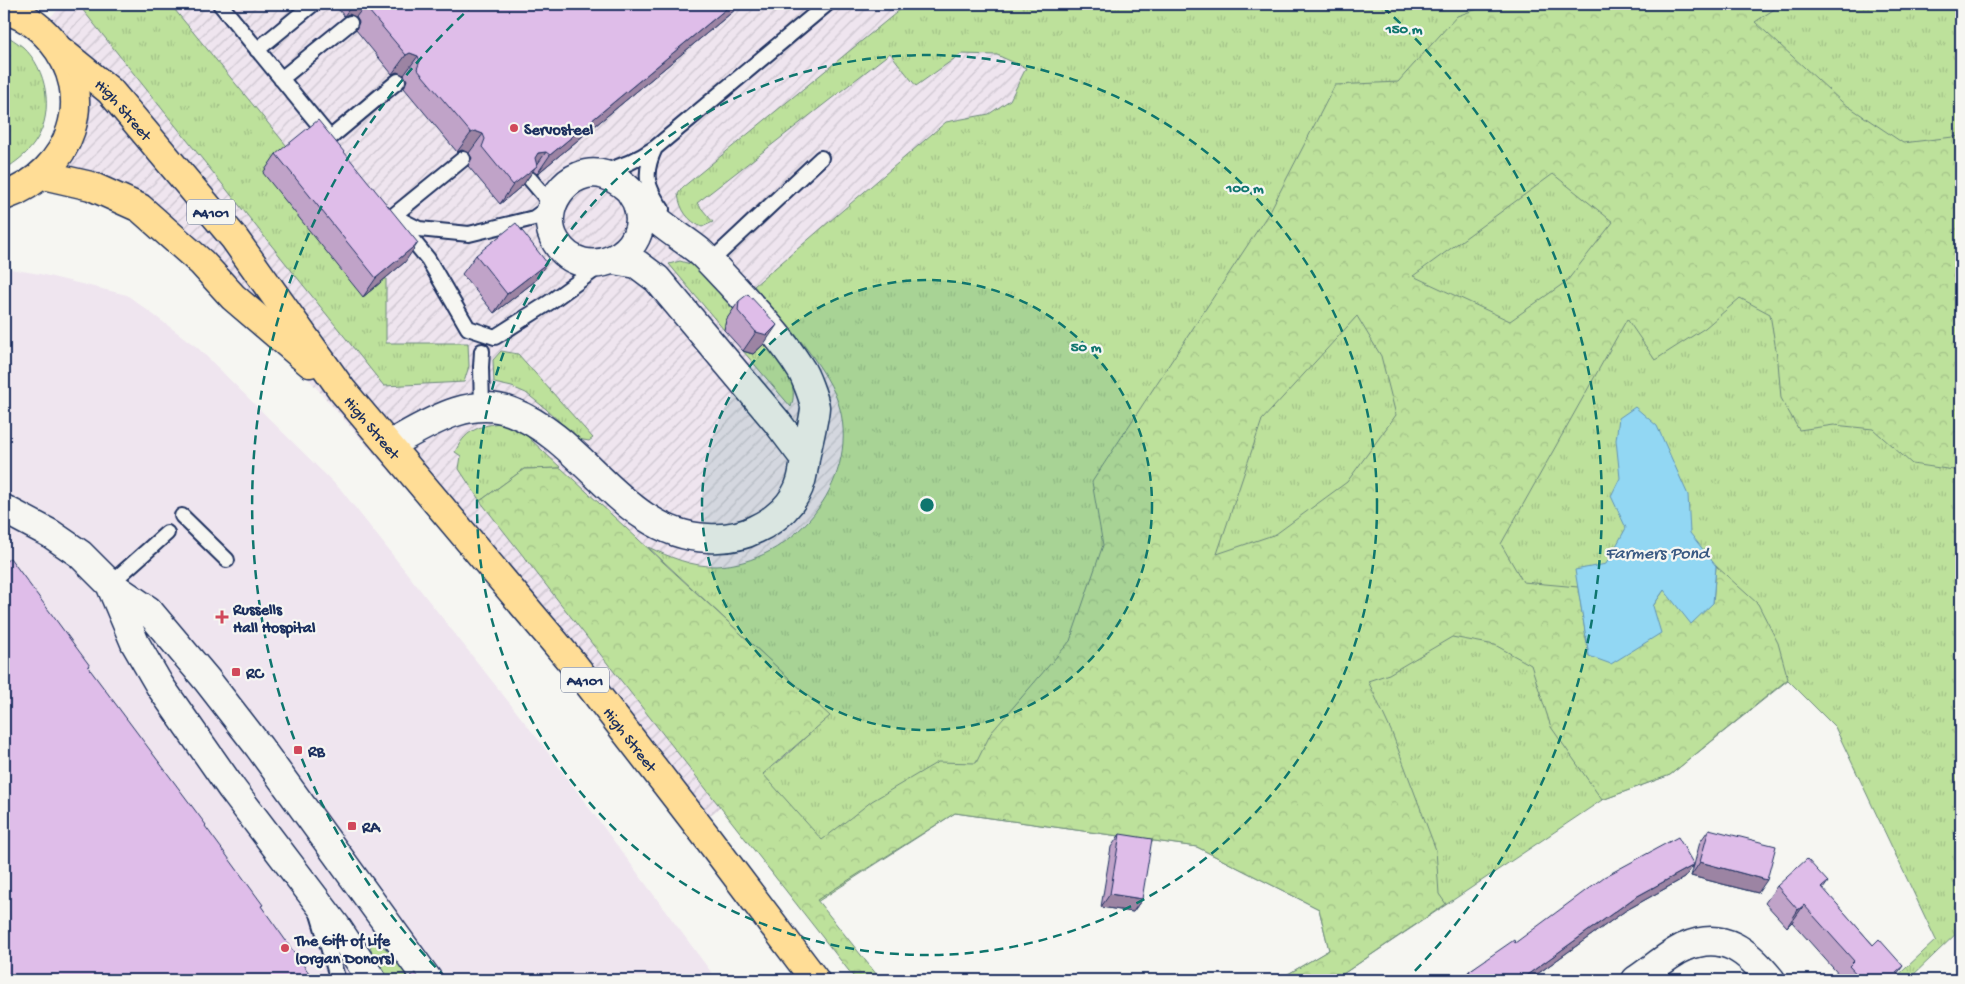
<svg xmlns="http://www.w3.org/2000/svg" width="1965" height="984" font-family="'Gochi Hand',sans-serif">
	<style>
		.built { fill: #efe5ef }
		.industrial { fill: url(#industrial-furrows) }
		.grass { fill: url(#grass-tufts); stroke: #6c887c }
		.forest { fill: url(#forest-crowns); stroke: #6c887c; fill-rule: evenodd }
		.garden { fill: #bde19b; stroke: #6c887c }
		.water { fill: #92d7f3; stroke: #6294b7 }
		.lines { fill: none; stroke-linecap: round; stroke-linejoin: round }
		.service-casing { stroke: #1b2f5e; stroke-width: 18 }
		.minor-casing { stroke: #1b2f5e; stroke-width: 31 }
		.primary-casing { stroke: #1b2f5e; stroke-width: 31 }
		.service { stroke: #f6f6f2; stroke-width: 14 }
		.minor { stroke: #f6f6f2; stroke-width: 28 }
		.primary { stroke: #ffdd96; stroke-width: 28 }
		.wall { fill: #c0a3c8; stroke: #1b2f5e }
		.shaded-wall { fill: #9c84a3; stroke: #1b2f5e }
		.building { fill: #dfbde9; stroke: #1b2f5e }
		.ring { fill: none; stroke: #0f766e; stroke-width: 2.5; stroke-dasharray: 9 6 }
		.poi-dot { fill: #d1495b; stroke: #f6f6f2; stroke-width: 2 }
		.labels { text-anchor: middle; stroke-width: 4.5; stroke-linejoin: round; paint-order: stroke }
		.shield { fill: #f6f6f2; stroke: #5d6b8a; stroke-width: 1 }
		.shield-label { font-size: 15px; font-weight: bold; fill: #1b2f5e }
		.street-label { font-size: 16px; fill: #1b2f5e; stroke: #f6f6f2 }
		.poi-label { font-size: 16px; font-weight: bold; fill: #1b2f5e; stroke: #f6f6f2; text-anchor: start }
		.water-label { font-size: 18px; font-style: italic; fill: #395983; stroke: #f6f6f2 }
		.centre { fill: #0f766e; stroke: #f6f6f2; stroke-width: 2.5 }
		.ring-label { font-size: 15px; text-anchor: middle; font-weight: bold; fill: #0f766e; stroke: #f6f6f2; stroke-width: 4.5; stroke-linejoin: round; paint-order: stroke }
	</style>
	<defs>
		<pattern id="industrial-furrows" width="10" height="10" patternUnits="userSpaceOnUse" patternTransform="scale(1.25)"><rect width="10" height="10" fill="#efe5ef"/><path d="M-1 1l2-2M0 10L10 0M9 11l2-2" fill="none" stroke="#ccc5cf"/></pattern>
		<pattern id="grass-tufts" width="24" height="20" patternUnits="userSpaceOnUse" patternTransform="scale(1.25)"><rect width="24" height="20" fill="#bde19b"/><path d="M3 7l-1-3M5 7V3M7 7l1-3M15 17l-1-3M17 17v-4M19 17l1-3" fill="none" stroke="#a2c188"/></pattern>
		<pattern id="forest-crowns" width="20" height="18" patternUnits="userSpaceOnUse" patternTransform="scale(1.25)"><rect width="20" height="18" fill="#bde19b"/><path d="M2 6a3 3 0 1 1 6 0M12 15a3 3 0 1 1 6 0" fill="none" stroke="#a2c188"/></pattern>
	</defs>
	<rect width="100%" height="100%" fill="#f6f6f2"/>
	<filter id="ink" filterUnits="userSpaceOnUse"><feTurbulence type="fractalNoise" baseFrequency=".02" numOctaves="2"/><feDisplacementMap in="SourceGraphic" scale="10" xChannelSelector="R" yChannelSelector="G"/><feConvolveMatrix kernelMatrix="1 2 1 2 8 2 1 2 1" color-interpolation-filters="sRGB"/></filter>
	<g filter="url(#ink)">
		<path class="built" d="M 4,268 L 40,274 L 127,295 L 198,348 L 342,491 L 541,743 L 717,980 L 4,980 Z"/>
		<path class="industrial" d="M 65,4 L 1376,4 L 1092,482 L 782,759 L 686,834 L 559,671 L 435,523 L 269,334 L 140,208 L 43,175 L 74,116 L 39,27 Z"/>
		<path class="grass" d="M 78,4 L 170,4 L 291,151 L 386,278 L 386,343 L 468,343 L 469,366 L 464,382 L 384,386 Z
			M 907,4 L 1961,4 L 1961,929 L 1908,980 L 1893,980 L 1936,940 L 1835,727 L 1788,680 L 1670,775 L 1602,800 L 1334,980 L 1278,980 L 1329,950 L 1319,909 L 1197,847 L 955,813 L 803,911 L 721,807 L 782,759 L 829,716 L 648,547 C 670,557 692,567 716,566 C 792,564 859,483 840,409 C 830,368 781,319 754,286 L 946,122 L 989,114 L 1010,100 L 1026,68 L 997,55 L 961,54 L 916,86 L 890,53 L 697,203 L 713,222 L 702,227 C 688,221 680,210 678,194 L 683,187 Z
			M 4,34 C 10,38 17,42 23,47 C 47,69 54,111 37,139 C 29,153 17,161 4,170 Z
			M 680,261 L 697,266 L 744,314 L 726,320 L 724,330 L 669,264 Z
			M 762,335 C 776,356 801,381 791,407 L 743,351 L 753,354 L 764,344 Z
			M 501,351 L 518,354 L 593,438 L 589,441 L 578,439 L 546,409 L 526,393 L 512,387 L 494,383 L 493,360 Z
			M 499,423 L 515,427 L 527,436 L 561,468 L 524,469 L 480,501 L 459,469 L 461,456 L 455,452 C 465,431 476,427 499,423 Z"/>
		<path class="forest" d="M 1492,4 L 1782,4 L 1755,22 L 1842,102 L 1903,143 L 1961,136 L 1961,471 L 1912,464 L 1873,429 L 1834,425 L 1799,430 L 1781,398 L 1778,362 L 1770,314 L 1740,298 L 1705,328 L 1655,360 L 1627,319 L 1501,544 L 1523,582 L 1578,587 L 1589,656 L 1653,606 L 1664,590 L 1713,603 L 1716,566 L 1758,604 L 1778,643 L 1788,679 L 1670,775 L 1602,800 L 1551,727 L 1531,665 L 1495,645 L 1452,637 L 1389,674 L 1368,681 L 1392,733 L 1436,850 L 1439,894 L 1446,904 L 1334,980 L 1278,980 L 1329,950 L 1319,909 L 1197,847 L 955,813 L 817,900 L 881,980 L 856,980 L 480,501 L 524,469 L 561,468 L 830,716 L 763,774 L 822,840 L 872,801 L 938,762 L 976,763 L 991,733 L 1070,641 L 1103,545 L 1092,482 L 1270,211 L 1335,85 L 1398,82 L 1457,16 ZM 1553,174 L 1613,222 L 1567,281 L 1510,321 L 1413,276 ZM 1357,316 L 1381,356 L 1396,415 L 1347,482 L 1276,534 L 1217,554 L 1262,420 Z"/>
		<path class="garden" d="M 367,935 L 390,952 L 412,974 L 403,980 L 386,980 L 374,961 Z"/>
		<path class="water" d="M 1635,407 L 1657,426 L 1688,495 L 1690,533 L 1716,566 L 1713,603 L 1691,624 L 1664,590 L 1653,606 L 1661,633 L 1611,664 L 1589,656 L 1575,570 L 1606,564 L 1626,528 L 1611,496 L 1620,478 L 1616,440 L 1619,418 Z"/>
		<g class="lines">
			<g class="service-casing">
				<path id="service" d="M 220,4 L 329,137
					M 257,50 L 313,4
					M 281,79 L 350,23
					M 330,138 L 398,81
					M 655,148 C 643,173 646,187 662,209
					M 603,171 C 623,167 639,159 655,148 L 827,4
					M 393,216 L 419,229 L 469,234 L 534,218 L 552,205 L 530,179
					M 393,216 L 463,159
					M 405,231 L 428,259 L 468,328 L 495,337 L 550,302 L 600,266
					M 710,262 L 821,158
					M 482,406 L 481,367 L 482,351
					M 182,516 L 227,560
					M 110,584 L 167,533
					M 318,914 L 338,980"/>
			</g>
			<g class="minor-casing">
				<path id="minor" d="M 613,260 L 637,264 L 657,279 L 777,422 L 805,459 C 807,447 815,417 815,407 C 814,399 805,375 800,368 C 780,336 753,308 728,281 C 718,271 709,260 699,251 C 685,240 670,231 656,219 C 640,204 628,182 605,175 C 568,164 536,210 556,242 C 584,288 655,253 637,204 C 636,200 632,195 630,191
					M 389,445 C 426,425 468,395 512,412 C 586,440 623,535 708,538 C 725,539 741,537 756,529 C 776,520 795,503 801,481 C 803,474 804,466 805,459
					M 4,509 L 51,534 L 80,554 L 110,584 L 148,610 L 207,680 L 259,747 L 428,980
					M 110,584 L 135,643 L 160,686 L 232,789 L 336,926 L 372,980
					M 1636,980 C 1650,971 1670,953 1685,947 C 1724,930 1748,952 1771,980"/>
			</g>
			<g class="primary-casing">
				<g id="primary">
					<path d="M 4,10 C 23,14 38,25 51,40 C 99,96 71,173 4,196"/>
					<path id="s1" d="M 61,51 L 110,91 L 234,238 L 342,390 L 574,665 L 710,841 L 815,980"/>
					<path d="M 43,175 L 91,186 L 140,208 L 202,263 L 233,297 L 310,363"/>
				</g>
			</g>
			<use href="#service" class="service"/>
			<use href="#minor" class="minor"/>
			<use href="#primary" class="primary"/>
		</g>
		<path class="wall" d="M 334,4 L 742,4 L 537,174 L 533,171 L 523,185 L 500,204 L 468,166 L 472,158 L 469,153 L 462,150 L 457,152 L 404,88 L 407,80 L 404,75 L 397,72 L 392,74 L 356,30 L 359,22 L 356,17 L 349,14 L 344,16 Z
			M 276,154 L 405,262 L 363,297 L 263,173 Z
			M 476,255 L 534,282 L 494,313 L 462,274 Z
			M 739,301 L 764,344 L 753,354 L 743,351 L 724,330 L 726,320 Z
			M 1709,829 L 1758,893 L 1691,876 L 1694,865 L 1684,878 L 1625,911 L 1529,980 L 1461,980 L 1464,978 L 1469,971 L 1515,943 L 1694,865 L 1700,842 Z
			M 1120,834 L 1142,899 L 1133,912 L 1101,907 L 1111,847 Z
			M 1828,882 L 1823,889 L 1873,945 L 1903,966 L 1897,974 L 1903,980 L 1839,980 L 1841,977 L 1792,922 L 1787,927 L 1765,903 L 1777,886 Z"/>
		<path class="shaded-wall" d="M 353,4 L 366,4 L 356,17 L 349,14 L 344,16 Z
			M 732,4 L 742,4 L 537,174 L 550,155 Z
			M 410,53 L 418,56 L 404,75 L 397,72 L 392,74 L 406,55 Z
			M 475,131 L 483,134 L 469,153 L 462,150 L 457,152 L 471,133 Z
			M 546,152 L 523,185 L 500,204 L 513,185 L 525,172 L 538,153 Z
			M 418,243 L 405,262 L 363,297 L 376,278 Z
			M 547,263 L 534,282 L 494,313 L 507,294 Z
			M 777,325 L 764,344 L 753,354 L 743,351 L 756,332 Z
			M 1700,862 L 1767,880 L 1758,893 L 1691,876 Z
			M 1694,865 L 1684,878 L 1625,911 L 1529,980 L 1520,980 L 1634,898 Z
			M 1110,894 L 1142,899 L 1133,912 L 1101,907 Z
			M 1804,905 L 1792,922 L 1787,927 L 1798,910 Z"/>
		<path class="building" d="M 372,4 L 732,4 L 550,155 L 546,152 L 538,153 L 535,158 L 537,166 L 513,185 L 482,147 L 485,139 L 483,134 L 475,131 L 471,133 L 417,69 L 420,61 L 418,56 L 410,53 L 406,55 L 369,11 Z
			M 318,120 L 418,243 L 376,278 L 276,154 Z
			M 516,223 L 547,263 L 507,294 L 476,255 Z
			M 748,294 L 777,325 L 767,335 L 756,332 L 738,311 L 739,301 Z
			M 10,558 L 90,666 L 88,667 L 206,825 L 205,826 L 263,905 L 261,906 L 314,980 L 4,980 L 4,563 Z
			M 1709,829 L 1776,846 L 1767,880 L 1700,862 Z
			M 1120,834 L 1152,839 L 1142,899 L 1110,894 Z
			M 1678,837 L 1694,865 L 1634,898 L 1520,980 L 1461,980 L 1471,974 L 1469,971 L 1514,940 L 1515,943 L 1604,877 Z
			M 1807,859 L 1828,882 L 1822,887 L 1873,945 L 1879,939 L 1903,966 L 1896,972 L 1903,980 L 1862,980 L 1849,966 L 1854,961 L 1804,905 L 1798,910 L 1777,886 Z
			M 415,973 L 420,980 L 406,980 Z"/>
	</g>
	<circle cx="927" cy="505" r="225" fill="#0f766e" fill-opacity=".12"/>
	<g class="ring">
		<circle cx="927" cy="505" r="225"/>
		<circle cx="927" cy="505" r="450"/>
		<path d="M446 978A675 675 0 0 1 471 7M1383 7A675 675 0 0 1 1408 978"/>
	</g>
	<g class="poi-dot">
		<circle cx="514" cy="128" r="5"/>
		<path d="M219.5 609.5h5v5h5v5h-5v5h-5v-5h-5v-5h5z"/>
		<rect x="231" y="667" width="10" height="10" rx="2.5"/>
		<rect x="293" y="745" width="10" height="10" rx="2.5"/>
		<rect x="347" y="821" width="10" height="10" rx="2.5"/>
		<circle cx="285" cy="948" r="5"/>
	</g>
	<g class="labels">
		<g class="shield">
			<rect x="187" y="199.5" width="48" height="25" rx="4"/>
			<rect x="561" y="667.5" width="48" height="25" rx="4"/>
		</g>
		<g class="shield-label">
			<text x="211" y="217">A4101</text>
			<text x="585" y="685">A4101</text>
		</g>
		<g class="street-label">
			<text dy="6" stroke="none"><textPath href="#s1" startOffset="86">High Street</textPath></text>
			<text dy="6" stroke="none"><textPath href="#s1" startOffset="490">High Street</textPath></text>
			<text dy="6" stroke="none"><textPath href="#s1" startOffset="895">High Street</textPath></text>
		</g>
		<g class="poi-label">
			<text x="524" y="134">Servosteel</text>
			<text x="233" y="614">Russells<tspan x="233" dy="18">Hall Hospital</tspan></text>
			<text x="246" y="678">RC</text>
			<text x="308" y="756">RB</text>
			<text x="362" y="832">RA</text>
			<text x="295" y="945">The Gift of Life<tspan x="295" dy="18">(Organ Donors)</tspan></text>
		</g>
		<g class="water-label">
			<text x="1657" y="558">Farmers Pond</text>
		</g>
	</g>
	<circle cx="927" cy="505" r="8" class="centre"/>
	<g class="ring-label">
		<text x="1404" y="33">150 m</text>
		<text x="1245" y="192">100 m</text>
		<text x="1086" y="351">50 m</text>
	</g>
	<rect width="1965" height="984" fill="none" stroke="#f6f6f2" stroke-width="20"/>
	<rect x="10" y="10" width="1945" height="964" fill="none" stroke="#1b2f5e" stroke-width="2" filter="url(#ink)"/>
</svg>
